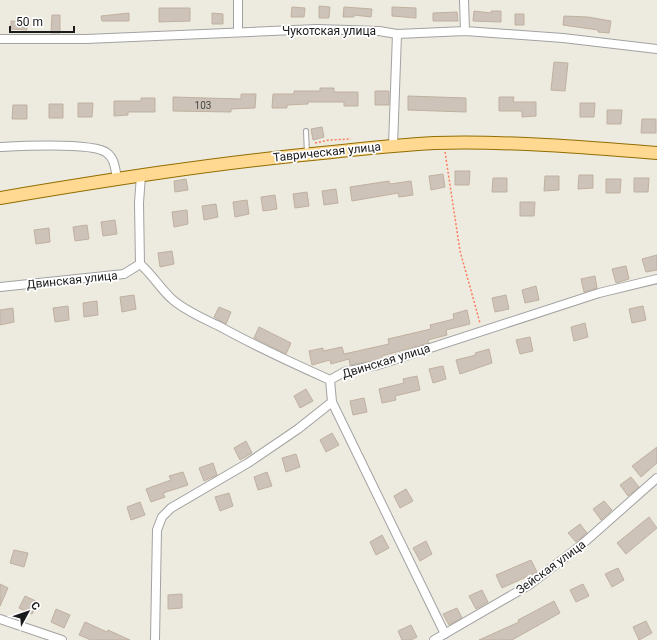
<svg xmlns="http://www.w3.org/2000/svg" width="657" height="640" font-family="Roboto,sans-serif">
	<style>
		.building { fill: #cdc3b8; stroke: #c0b1a0 }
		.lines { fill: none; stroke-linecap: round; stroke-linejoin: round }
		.service-casing { stroke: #a2a2a2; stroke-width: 6 }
		.minor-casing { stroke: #a2a2a2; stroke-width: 10 }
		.primary-casing { stroke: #916d00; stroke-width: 14 }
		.path { stroke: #ff7c5e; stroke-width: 1.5; stroke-dasharray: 2 2; stroke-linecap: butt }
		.service { stroke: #fff; stroke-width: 4 }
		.minor { stroke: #fff; stroke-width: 8 }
		.primary { stroke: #ffd992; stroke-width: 12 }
		.labels { text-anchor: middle; stroke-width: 3.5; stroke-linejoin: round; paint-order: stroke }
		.number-label { font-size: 10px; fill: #484542 }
		.street-label { font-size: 12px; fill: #1b1b1b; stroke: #fff }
	</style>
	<rect width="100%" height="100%" fill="#edeadf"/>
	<path class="building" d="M 319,6 L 330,7 L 329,18 L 319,18 Z
		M 292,7 L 305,8 L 304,17 L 291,17 Z
		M 344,7 L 372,9 L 371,17 L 354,15 L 354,17 L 343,17 Z
		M 392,7 L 416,8 L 416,18 L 392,16 Z
		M 159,8 L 190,8 L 190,21 L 159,22 Z
		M 474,11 L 491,13 L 491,11 L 501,11 L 501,22 L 473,21 Z
		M 457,12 L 458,21 L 433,21 L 433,13 Z
		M 129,13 L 129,21 L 102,21 L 101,16 Z
		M 212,13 L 223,14 L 223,24 L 212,24 Z
		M 515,14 L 524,14 L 524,25 L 515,25 Z
		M 52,15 L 60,15 L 60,33 L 51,33 Z
		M 564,16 L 588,17 L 611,21 L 609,33 L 598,32 L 598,30 L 563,25 Z
		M 11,21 L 27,22 L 27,30 L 11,29 Z
		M 554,62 L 568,63 L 565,91 L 551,90 Z
		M 320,88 L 334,88 L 334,92 L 358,92 L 358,106 L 344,106 L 344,102 L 308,102 L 308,104 L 287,105 L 287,108 L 272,108 L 273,94 L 294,94 L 294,91 L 320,91 Z
		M 375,91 L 389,91 L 389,105 L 375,105 Z
		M 241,94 L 256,94 L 255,108 L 231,109 L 231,112 L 173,111 L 173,97 L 241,99 Z
		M 408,96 L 466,98 L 466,112 L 408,110 Z
		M 499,97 L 514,97 L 513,102 L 536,102 L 536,116 L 522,117 L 522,111 L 499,111 Z
		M 141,98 L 155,98 L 155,112 L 128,112 L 128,115 L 114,116 L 114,101 L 141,101 Z
		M 78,103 L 93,103 L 92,117 L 78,117 Z
		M 580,103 L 595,103 L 594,117 L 580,117 Z
		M 49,104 L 63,104 L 63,118 L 49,118 Z
		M 13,105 L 27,105 L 27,119 L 12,119 Z
		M 607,110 L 622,110 L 621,124 L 607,124 Z
		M 642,119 L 656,119 L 656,133 L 641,133 Z
		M 322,127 L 324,137 L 313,140 L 311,129 Z
		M 455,171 L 470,171 L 469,185 L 455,185 Z
		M 443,174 L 445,187 L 431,190 L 429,176 Z
		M 579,175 L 593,175 L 593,188 L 578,189 Z
		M 545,176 L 559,176 L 559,190 L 544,191 Z
		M 493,178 L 507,178 L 507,192 L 492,192 Z
		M 634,178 L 649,178 L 648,192 L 634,192 Z
		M 186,179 L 188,190 L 175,192 L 174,181 Z
		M 606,179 L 621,179 L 620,193 L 606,193 Z
		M 389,181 L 390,184 L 411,181 L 413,195 L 399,197 L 398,193 L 352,201 L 350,187 Z
		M 336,189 L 338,203 L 324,205 L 322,191 Z
		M 307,192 L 309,206 L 295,208 L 293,194 Z
		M 275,195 L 277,209 L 263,211 L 261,197 Z
		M 247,200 L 249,214 L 235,217 L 233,202 Z
		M 520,202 L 535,202 L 534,216 L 520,216 Z
		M 216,204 L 218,217 L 204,220 L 202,206 Z
		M 187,210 L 188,224 L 174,227 L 172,212 Z
		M 115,220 L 117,234 L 103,236 L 101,222 Z
		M 87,225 L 89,239 L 75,241 L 73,227 Z
		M 49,228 L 50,242 L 36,244 L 34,230 Z
		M 172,251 L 174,264 L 160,267 L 158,253 Z
		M 657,255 L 657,270 L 646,272 L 642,259 Z
		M 626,266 L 629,279 L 616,283 L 612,269 Z
		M 595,276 L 597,288 L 584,292 L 581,279 Z
		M 536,286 L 539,300 L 525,303 L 522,290 Z
		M 134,295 L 136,309 L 122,312 L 120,297 Z
		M 506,295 L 509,309 L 495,312 L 492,298 Z
		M 97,301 L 98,315 L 84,317 L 83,303 Z
		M 68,306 L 69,320 L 55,322 L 53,308 Z
		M 643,306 L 646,320 L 632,323 L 629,309 Z
		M 219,307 L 231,312 L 226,324 L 214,317 Z
		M 13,308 L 14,322 L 0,325 L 0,310 Z
		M 467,310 L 470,324 L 446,330 L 447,335 L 428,340 L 429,343 L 382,356 L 382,358 L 377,360 L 350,365 L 349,359 L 331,364 L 330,360 L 312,365 L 309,351 L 323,348 L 323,351 L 342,347 L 344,354 L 389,344 L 388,339 L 431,329 L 430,325 L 454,319 L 453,314 Z
		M 585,323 L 588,337 L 574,341 L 571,327 Z
		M 259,327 L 291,343 L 286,354 L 254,338 Z
		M 530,337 L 533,351 L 520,354 L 516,340 Z
		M 489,349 L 492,363 L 460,374 L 456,360 L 476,355 L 475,353 Z
		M 443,366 L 446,379 L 433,383 L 429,369 Z
		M 417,376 L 420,390 L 395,396 L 396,400 L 382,403 L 379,389 L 404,383 L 403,379 Z
		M 306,389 L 313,401 L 300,408 L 294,396 Z
		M 364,398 L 367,412 L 353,415 L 350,401 Z
		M 332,433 L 339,445 L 326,452 L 320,440 Z
		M 246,441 L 252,453 L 240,460 L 234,448 Z
		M 657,447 L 657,463 L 641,477 L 632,466 Z
		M 296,454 L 300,467 L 286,472 L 282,458 Z
		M 213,463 L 217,475 L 204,481 L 199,468 Z
		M 183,472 L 188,485 L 163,493 L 165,497 L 151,502 L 146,489 L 171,480 L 169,476 Z
		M 267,472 L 272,486 L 258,490 L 254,477 Z
		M 631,477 L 639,487 L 628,496 L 620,485 Z
		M 406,489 L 413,501 L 400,508 L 394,496 Z
		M 229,493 L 233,506 L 220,511 L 215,497 Z
		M 604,501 L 612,510 L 601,520 L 593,509 Z
		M 140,502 L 145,515 L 131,520 L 127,507 Z
		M 649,517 L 657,528 L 626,554 L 617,543 Z
		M 580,524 L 587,533 L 576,542 L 568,533 Z
		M 382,535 L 389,548 L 376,555 L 370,542 Z
		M 426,541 L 432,554 L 420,561 L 413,548 Z
		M 14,550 L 28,553 L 24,567 L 10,563 Z
		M 531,560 L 537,572 L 502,588 L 496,575 Z
		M 618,568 L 624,580 L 612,587 L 605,574 Z
		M 0,584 L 8,588 L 0,606 Z
		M 583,584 L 589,596 L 576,602 L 570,590 Z
		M 482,590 L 488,602 L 476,609 L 469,596 Z
		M 182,594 L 182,608 L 168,609 L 168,595 Z
		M 25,596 L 38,602 L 32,614 L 19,608 Z
		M 554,601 L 560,613 L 512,640 L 479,640 L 519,622 L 518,620 Z
		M 457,608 L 462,618 L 449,625 L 443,614 Z
		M 56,609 L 70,615 L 64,628 L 51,622 Z
		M 646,621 L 652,633 L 639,640 L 633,627 Z
		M 85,622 L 107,632 L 108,630 L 130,640 L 91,640 L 79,635 Z
		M 411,625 L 417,637 L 411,640 L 402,640 L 398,631 Z"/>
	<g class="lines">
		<g class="service-casing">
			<path id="service" d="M 306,131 L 307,154"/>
		</g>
		<g class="minor-casing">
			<path id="minor" d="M 464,0 L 465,31
				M 238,32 L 238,0
				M 0,39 L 86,39 L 317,29 L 379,31 L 397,34 L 465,31 L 563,38 L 657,49
				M 393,146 L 397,34
				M 0,147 C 20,146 94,142 107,153 C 115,159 115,169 117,178
				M 141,175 L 139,203 L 140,264 C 153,275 161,290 173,300 C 186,311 204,319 219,326 C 255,346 292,363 330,380 L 344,372 L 378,365 L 599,293 L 657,279
				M 0,287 L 124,274 L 140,264
				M 330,380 L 332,402 L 445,634
				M 0,619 L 62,640
				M 155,640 L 157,530 L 162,517 L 171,508 L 248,463 L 298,429 L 332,402
				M 434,640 L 529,585 L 579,547 L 657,478"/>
		</g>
		<g class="primary-casing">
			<path id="primary" d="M 0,198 C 107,180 214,163 322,153 C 360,149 397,145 435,143 C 509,141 583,147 657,153"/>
		</g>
		<path class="path" d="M 315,143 L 329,140 L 351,139
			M 445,152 L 460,251 L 480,323"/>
		<use href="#service" class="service"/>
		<use href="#minor" class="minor"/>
		<use href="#primary" class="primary"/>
	</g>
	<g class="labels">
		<g class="number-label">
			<text x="203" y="109">103</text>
		</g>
		<g class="street-label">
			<text x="329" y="35">Чукотская улица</text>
			<text transform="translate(327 152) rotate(-6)" y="4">Таврическая улица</text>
			<text transform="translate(72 280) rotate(-6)" y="4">Двинская улица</text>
			<text transform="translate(386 361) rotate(-17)" y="4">Двинская улица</text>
			<text transform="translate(551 567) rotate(-36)" y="4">Зейская улица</text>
		</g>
	</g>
	<g transform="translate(28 612) rotate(50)" stroke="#ffffff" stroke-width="3" paint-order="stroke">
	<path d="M0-3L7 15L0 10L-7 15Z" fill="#1b1b1b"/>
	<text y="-6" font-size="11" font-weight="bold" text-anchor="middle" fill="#1b1b1b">С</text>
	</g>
	<path d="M10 26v6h64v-6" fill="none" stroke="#1b1b1b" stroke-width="2"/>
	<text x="16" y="26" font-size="12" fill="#1b1b1b" stroke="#ffffff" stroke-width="3" paint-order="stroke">50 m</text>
</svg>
